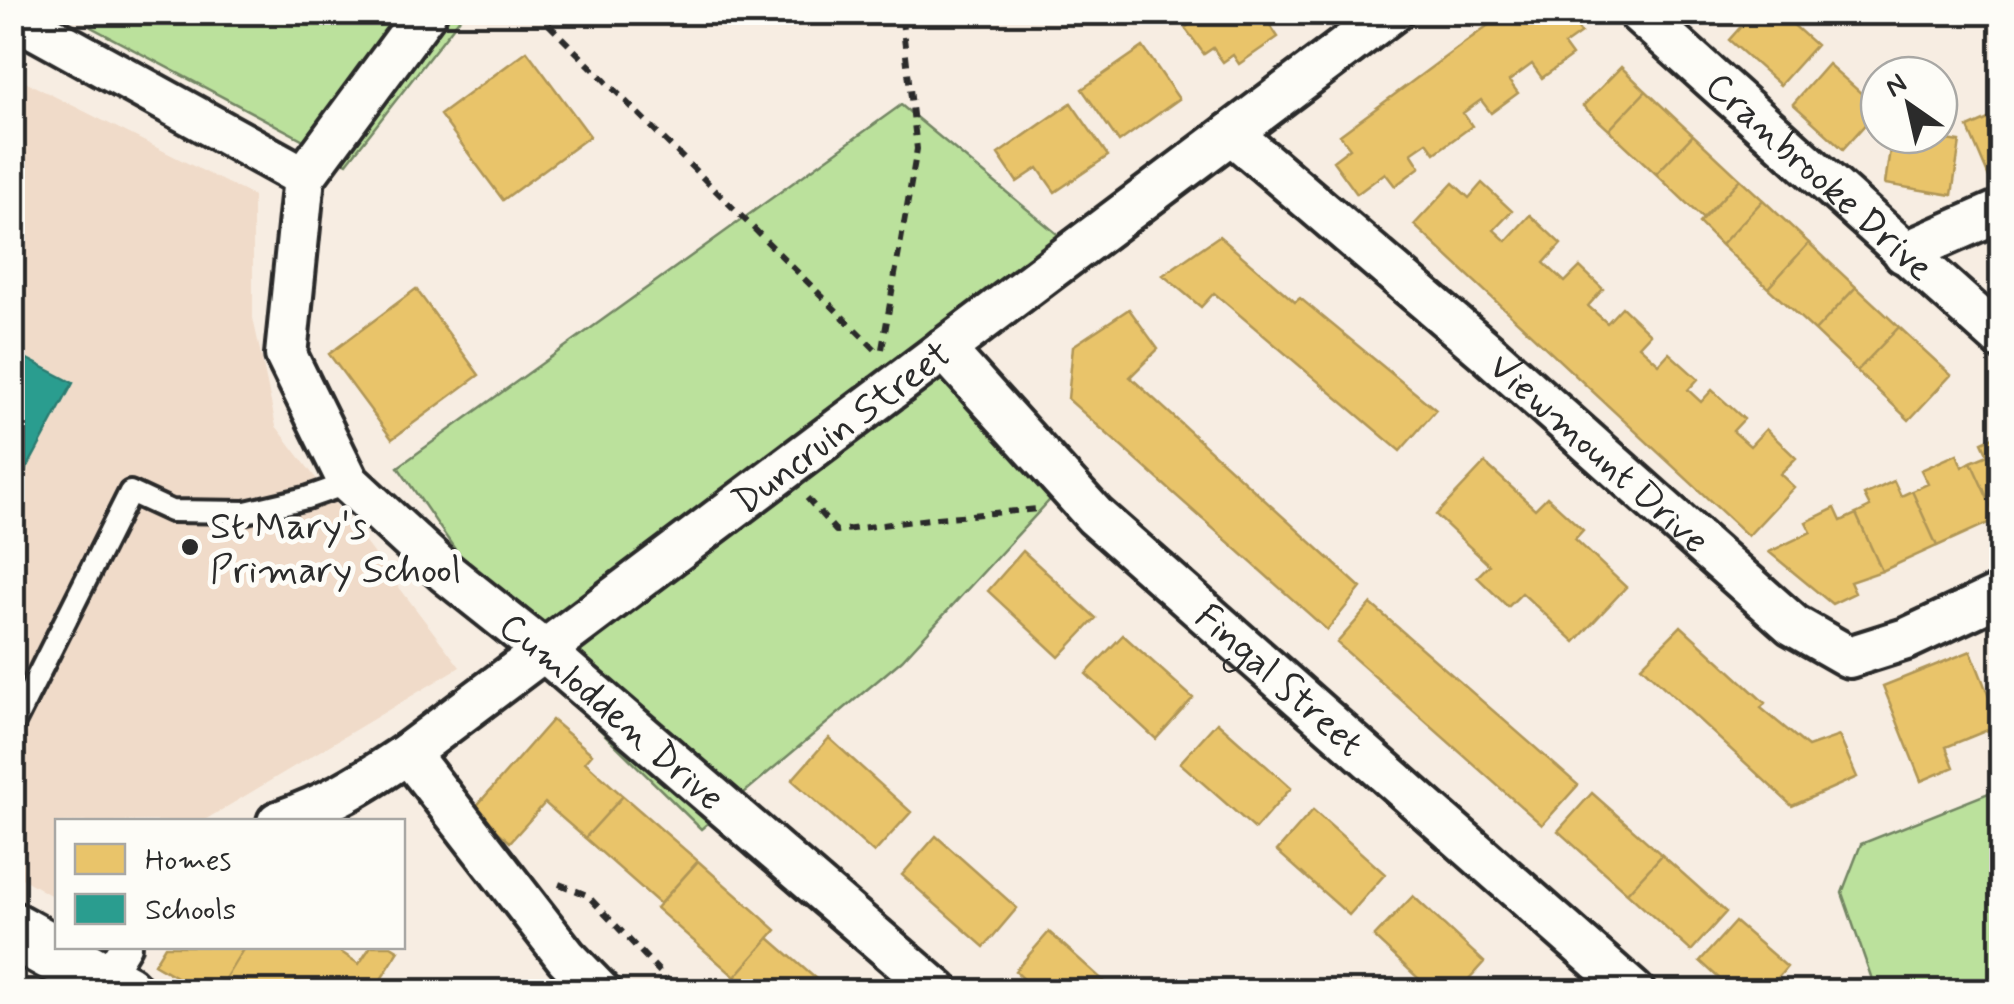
<svg xmlns="http://www.w3.org/2000/svg" width="2014" height="1004" font-family="Mynerve,sans-serif">
	<style>
		.built { fill: #f0dbc9 }
		.green { fill: #bbe19c; stroke: #738664; stroke-width: 2.5 }
		.homes { fill: #e9c46a; stroke: #b09657; stroke-width: 2.5 }
		.schools { fill: #2a9d8f; stroke: #2a7b71; stroke-width: 2.5 }
		.lines { fill: none; stroke-linecap: round; stroke-linejoin: round }
		.service-casing { stroke: #2b2b2b; stroke-width: 28 }
		.pedestrian-casing { stroke: #2b2b2b; stroke-width: 38 }
		.minor-casing { stroke: #2b2b2b; stroke-width: 48 }
		.primary-casing { stroke: #2b2b2b; stroke-width: 62 }
		.path { stroke: #2b2b2b; stroke-width: 6; stroke-dasharray: 10 8; stroke-linecap: butt }
		.service { stroke: #fdfcf7; stroke-width: 20 }
		.pedestrian { stroke: #fdfcf7; stroke-width: 30 }
		.minor { stroke: #fdfcf7; stroke-width: 40 }
		.primary { stroke: #fdfcf7; stroke-width: 55 }
		.poi-dot { fill: #2b2b2b; stroke: #fdfcf7; stroke-width: 4 }
		.labels { text-anchor: middle; stroke-width: 10; stroke-linejoin: round; paint-order: stroke }
		.street-label { font-size: 38px; fill: #2b2b2b; stroke: #fdfcf7 }
		.poi-label { font-size: 38px; fill: #2b2b2b; stroke: #fdfcf7; text-anchor: start }
	</style>
	<rect width="100%" height="100%" fill="#f7ede2"/>
	<filter id="ink" filterUnits="userSpaceOnUse"><feTurbulence type="fractalNoise" baseFrequency=".01" numOctaves="2"/><feDisplacementMap in="SourceGraphic" scale="20" xChannelSelector="R" yChannelSelector="G"/><feConvolveMatrix kernelMatrix="1 2 1 2 8 2 1 2 1" color-interpolation-filters="sRGB"/></filter>
	<g filter="url(#ink)">
		<path class="built" d="M 12,75 L 253,196 L 253,318 L 276,426 L 460,667 L 203,821 L 58,822 L 57,899 L 13,873 Z"/>
		<path class="green" d="M 100,12 L 464,13 L 347,163 L 91,27 Z
			M 901,105 L 1062,238 L 942,325 L 1071,477 L 902,660 L 701,829 L 537,668 L 398,467 Z
			M 2001,788 L 2001,991 L 1876,991 L 1842,893 L 1861,844 Z"/>
		<path class="homes" d="M 1206,12 L 1280,12 L 1268,22 L 1278,37 L 1239,64 L 1233,55 L 1223,62 L 1213,48 L 1204,54 L 1185,28 Z
			M 1506,12 L 1566,12 L 1581,33 L 1564,45 L 1572,56 L 1542,78 L 1532,64 L 1509,81 L 1518,93 L 1491,113 L 1481,100 L 1463,113 L 1472,126 L 1435,153 L 1427,142 L 1411,153 L 1420,167 L 1395,186 L 1385,173 L 1357,194 L 1333,161 L 1350,148 L 1340,135 Z
			M 1754,12 L 1779,12 L 1816,45 L 1780,85 L 1729,40 Z
			M 1143,47 L 1179,99 L 1119,142 L 1082,89 Z
			M 527,51 L 590,136 L 503,200 L 440,115 Z
			M 1828,64 L 1879,109 L 1843,149 L 1793,104 Z
			M 1621,67 L 1646,91 L 1609,130 L 1583,106 Z
			M 1646,91 L 1693,135 L 1656,174 L 1609,130 Z
			M 1071,103 L 1108,156 L 1055,192 L 1038,168 L 1017,182 L 998,154 Z
			M 2002,113 L 2002,171 L 1989,177 L 1968,128 Z
			M 1693,135 L 1740,179 L 1703,219 L 1656,174 Z
			M 1892,135 L 1917,135 L 1960,142 L 1952,195 L 1885,184 Z
			M 1740,179 L 1763,200 L 1721,245 L 1699,223 Z
			M 1453,183 L 1469,198 L 1482,183 L 1512,211 L 1494,230 L 1506,241 L 1530,215 L 1561,244 L 1544,263 L 1565,282 L 1580,267 L 1603,289 L 1588,306 L 1607,323 L 1622,307 L 1650,334 L 1639,346 L 1659,364 L 1669,353 L 1698,379 L 1688,390 L 1701,402 L 1712,390 L 1744,419 L 1733,431 L 1750,446 L 1766,429 L 1796,458 L 1780,474 L 1794,487 L 1748,536 L 1414,225 Z
			M 1763,200 L 1809,243 L 1768,288 L 1721,245 Z
			M 1219,236 L 1295,302 L 1300,298 L 1436,410 L 1400,451 L 1214,293 L 1201,307 L 1163,275 Z
			M 1809,243 L 1856,287 L 1815,331 L 1768,288 Z
			M 1856,287 L 1899,327 L 1857,371 L 1815,331 Z
			M 416,289 L 479,375 L 392,439 L 329,354 Z
			M 1129,309 L 1158,349 L 1130,377 L 1361,588 L 1327,630 L 1068,399 L 1073,346 Z
			M 1899,327 L 1951,375 L 1909,420 L 1857,371 Z
			M 2002,433 L 2002,517 L 1997,519 L 1971,462 L 1988,455 L 1982,442 Z
			M 1957,454 L 1962,467 L 1971,462 L 1997,519 L 1937,546 L 1912,491 L 1928,484 L 1921,470 Z
			M 1485,463 L 1535,509 L 1547,497 L 1583,530 L 1575,539 L 1626,587 L 1575,642 L 1522,593 L 1508,607 L 1477,577 L 1489,565 L 1436,515 Z
			M 1894,481 L 1901,496 L 1912,491 L 1937,546 L 1882,571 L 1856,514 L 1870,507 L 1864,495 Z
			M 1835,508 L 1841,521 L 1856,514 L 1882,571 L 1850,582 L 1855,593 L 1832,604 L 1769,552 L 1811,532 L 1806,522 Z
			M 1023,551 L 1096,618 L 1059,657 L 988,591 Z
			M 1371,604 L 1578,785 L 1542,825 L 1337,643 Z
			M 1681,626 L 1765,703 L 1761,708 L 1808,747 L 1839,736 L 1857,777 L 1792,806 L 1641,666 Z
			M 1123,635 L 1193,698 L 1156,739 L 1086,674 Z
			M 1971,651 L 2000,725 L 1946,747 L 1954,767 L 1921,781 L 1883,686 Z
			M 552,720 L 592,754 L 585,762 L 623,796 L 585,838 L 545,803 L 510,842 L 473,810 Z
			M 1217,722 L 1291,788 L 1255,829 L 1180,763 Z
			M 829,738 L 911,812 L 874,853 L 792,780 Z
			M 1592,793 L 1662,855 L 1627,893 L 1558,831 Z
			M 623,796 L 698,861 L 660,904 L 585,838 Z
			M 1313,810 L 1385,874 L 1349,915 L 1277,851 Z
			M 936,836 L 1017,908 L 984,947 L 902,875 Z
			M 1662,855 L 1726,912 L 1691,951 L 1627,893 Z
			M 698,861 L 776,930 L 735,977 L 656,908 Z
			M 1413,896 L 1484,962 L 1457,992 L 1433,992 L 1374,937 Z
			M 1735,922 L 1787,967 L 1766,992 L 1734,992 L 1700,961 Z
			M 1049,932 L 1116,992 L 1038,992 L 1015,971 Z
			M 769,938 L 831,992 L 752,992 L 735,977 Z
			M 165,946 L 245,946 L 217,992 L 202,992 L 154,964 Z
			M 245,946 L 332,946 L 359,964 L 371,946 L 391,946 L 399,951 L 373,992 L 217,992 Z"/>
		<path class="schools" d="M 12,351 L 73,383 L 12,496 Z"/>
		<g class="lines">
			<g class="service-casing">
				<path id="service" d="M 12,727 L 130,492 L 171,511 L 246,512 L 306,498 L 349,483"/>
			</g>
			<g class="pedestrian-casing">
				<path id="pedestrian" d="M 104,980 L 125,946"/>
			</g>
			<g class="minor-casing">
				<g id="minor">
					<path id="s1" d="M 1638,12 L 2002,339"/>
					<path d="M 12,16 L 304,177"/>
					<path id="s2" d="M 1231,133 L 1488,353 L 1793,625 L 1849,657 L 1906,639 L 2002,594"/>
					<path id="s3" d="M 304,177 L 286,355 L 349,483 L 445,572 L 544,651 L 939,992"/>
					<path d="M 304,177 L 426,12"/>
					<path d="M 1904,253 L 2002,210"/>
					<path id="s4" d="M 944,349 L 1095,516 L 1634,992"/>
					<path d="M 408,753 L 566,957 L 600,992"/>
					<path id="s5" d="M 278,822 C 331,803 362,784 408,753 L 1392,12"/>
				</g>
			</g>
			<g class="primary-casing">
				<path id="primary" d="M 12,930 L 124,992"/>
			</g>
			<path class="path" d="M 536,12 L 879,353
				M 882,349 L 917,149 L 901,12
				M 807,498 L 836,531 L 937,518 L 1038,509
				M 559,884 L 587,895 L 679,992
				M 528,992 L 539,982"/>
			<use href="#service" class="service"/>
			<use href="#pedestrian" class="pedestrian"/>
			<use href="#minor" class="minor"/>
			<use href="#primary" class="primary"/>
		</g>
	</g>
	<circle class="poi-dot" cx="190" cy="547" r="10"/>
	<g class="labels">
		<g class="street-label">
			<text dy="13" stroke="none"><textPath href="#s1" startOffset="245">Cranbrooke Drive</textPath></text>
			<text dy="13" stroke="none"><textPath href="#s5" startOffset="690">Duncruin Street</textPath></text>
			<text dy="13" stroke="none"><textPath href="#s2" startOffset="488">Viewmount Drive</textPath></text>
			<text dy="13" stroke="none"><textPath href="#s4" startOffset="472">Fingal Street</textPath></text>
			<text dy="13" stroke="none"><textPath href="#s3" startOffset="670">Cumlodden Drive</textPath></text>
		</g>
		<g class="poi-label">
			<text x="210" y="538">St Mary's<tspan x="210" dy="44">Primary School</tspan></text>
		</g>
	</g>
	<rect width="2014" height="1004" fill="none" stroke="#fdfcf7" stroke-width="50"/>
	<rect x="25" y="25" width="1964" height="954" fill="none" stroke="#2b2b2b" stroke-width="4" filter="url(#ink)"/>
	<rect x="55" y="819" width="350" height="130" fill="#fdfcf7" stroke="#a9a8a5" stroke-width="2.5"/>
	<rect x="75" y="844" width="50" height="30" fill="#e9c46a" stroke="#a9a8a5" stroke-width="2.5"/>
	<text x="145" y="869" font-size="30" fill="#2b2b2b">Homes</text>
	<rect x="75" y="894" width="50" height="30" fill="#2a9d8f" stroke="#a9a8a5" stroke-width="2.5"/>
	<text x="145" y="919" font-size="30" fill="#2b2b2b">Schools</text>
	<g transform="translate(1909 105) rotate(326)"><circle r="48" fill="#fdfcf7" stroke="#a9a8a5" stroke-width="2.5"/>
	<path d="M0-8L18 38L0 25L-18 38Z" fill="#2b2b2b"/>
	<text y="-15" font-size="28" font-weight="bold" text-anchor="middle" fill="#2b2b2b">N</text>
	</g>
</svg>
